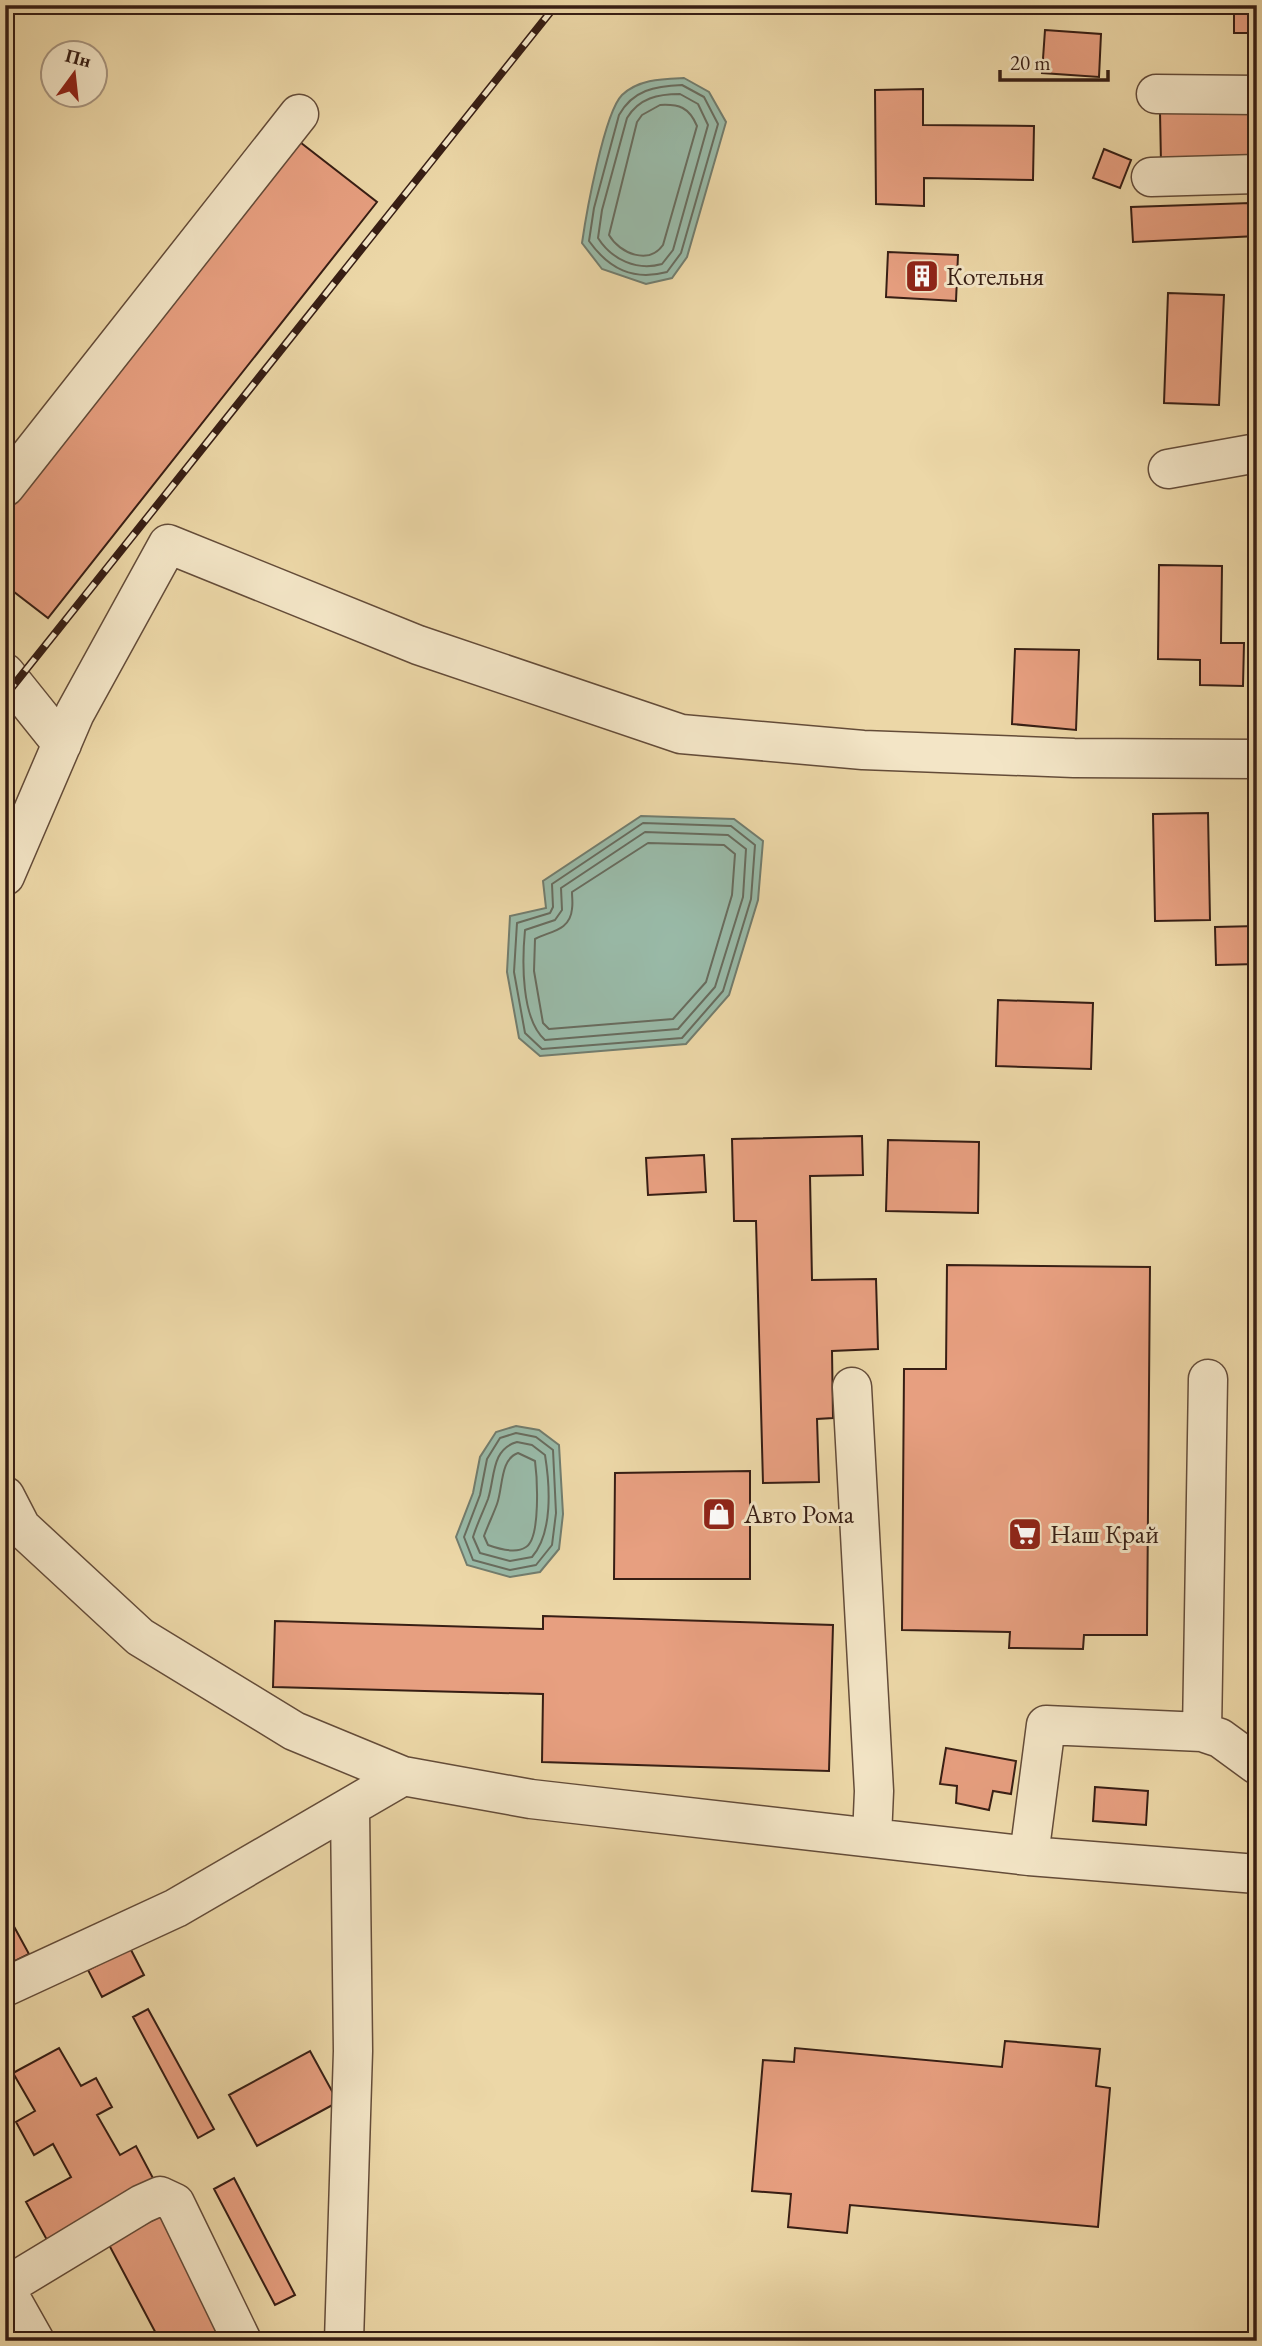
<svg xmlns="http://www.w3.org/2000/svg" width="1262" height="2346" font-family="'EB Garamond',serif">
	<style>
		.water { fill: #99baa8; stroke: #727c6d; stroke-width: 2 }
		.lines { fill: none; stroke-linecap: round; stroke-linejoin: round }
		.shore { stroke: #686c5e; stroke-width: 2 }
		.building { fill: #e79f80; stroke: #371e14; stroke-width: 2 }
		.minor-casing { stroke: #644c39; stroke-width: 41 }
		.minor { stroke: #f3e5c6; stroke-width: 38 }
		.rail-casing { stroke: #371e14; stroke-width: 8 }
		.rail { stroke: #f3e5c6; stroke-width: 5; stroke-dasharray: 16; stroke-linecap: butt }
		.labels { text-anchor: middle; stroke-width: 6; stroke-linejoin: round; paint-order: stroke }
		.poi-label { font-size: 26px; fill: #371e14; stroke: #f3e5c6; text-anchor: start }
	</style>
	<rect width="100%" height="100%" fill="#ecd7a7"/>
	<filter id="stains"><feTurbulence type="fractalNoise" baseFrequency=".00286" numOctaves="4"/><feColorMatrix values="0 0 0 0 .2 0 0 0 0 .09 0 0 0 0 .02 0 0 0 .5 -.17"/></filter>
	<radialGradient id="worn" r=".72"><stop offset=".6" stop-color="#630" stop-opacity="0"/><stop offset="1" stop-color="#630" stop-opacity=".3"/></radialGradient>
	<path class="water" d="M 684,78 L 709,92 L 726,122 L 687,257 L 672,278 L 646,284 L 602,269 L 582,243 C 586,215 604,113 622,95 C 639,79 663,79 684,78 Z
		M 641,816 L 734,819 L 763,841 L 758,900 L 729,995 L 686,1044 L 540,1056 L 519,1038 L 507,972 L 510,916 L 546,908 L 543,881 Z
		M 516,1426 L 539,1430 L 559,1445 L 563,1514 L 559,1549 L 540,1572 L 510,1577 L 467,1565 L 456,1537 L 473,1493 L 480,1457 L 496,1432 Z"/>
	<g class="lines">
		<path class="shore" d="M 682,85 L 704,97 L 718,124 L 681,253 L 667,272 C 633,281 609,269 589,241 L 594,208 L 619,115 C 633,90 655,86 682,85 Z
			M 680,94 L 698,104 L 708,125 L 673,250 L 662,264 C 637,271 612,260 598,238 L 602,210 L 627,118 C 639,98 658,94 680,94 Z
			M 660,105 C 679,104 689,107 697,126 L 663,245 C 649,265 620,254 609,235 L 637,122 L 642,115 Z
			M 643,823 L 731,826 L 755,845 L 751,899 L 723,991 L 682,1038 L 542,1049 L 525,1033 L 514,972 L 517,923 L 550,913 L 553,907 L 552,884 Z
			M 645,832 L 728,835 L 746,849 L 743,897 L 715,987 L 678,1029 L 545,1040 C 521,1019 522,961 525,930 L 555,920 L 562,910 L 561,888 Z
			M 648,843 L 724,845 L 735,854 L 732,895 L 706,982 L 673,1019 L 549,1029 L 543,1023 L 534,971 L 535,939 C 550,931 570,931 572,909 C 573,903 572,898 572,892 Z
			M 516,1433 L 536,1437 L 553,1450 L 556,1513 L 552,1545 L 536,1565 L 510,1570 L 473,1560 L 464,1537 L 480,1495 L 487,1459 L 500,1438 Z
			M 517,1442 L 532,1445 L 545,1455 C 550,1486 553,1533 532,1557 L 510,1561 L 480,1553 L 473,1537 C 477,1524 483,1512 488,1499 C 495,1478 491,1449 517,1442 Z
			M 518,1453 L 535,1461 C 537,1476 541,1538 526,1547 C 516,1554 499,1549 488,1545 L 484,1536 C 488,1525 493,1515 497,1504 C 503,1488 500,1459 518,1453 Z"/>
	</g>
	<path class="building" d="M 1234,5 L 1257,5 L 1257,33 L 1234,33 Z
		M 1045,30 L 1101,34 L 1099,77 L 1042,73 Z
		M 923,89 L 923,125 L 1034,126 L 1033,180 L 924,178 L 924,206 L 876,204 L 875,90 Z
		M 1257,110 L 1257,161 L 1161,163 L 1160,112 Z
		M 296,139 L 377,202 L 48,618 L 5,585 L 5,507 Z
		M 1104,149 L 1131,160 L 1120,188 L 1093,178 Z
		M 1250,203 L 1251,219 L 1257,218 L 1257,236 L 1133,242 L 1131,207 Z
		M 888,252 L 958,255 L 956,301 L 886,297 Z
		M 1168,293 L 1224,295 L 1219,405 L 1164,403 Z
		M 1159,565 L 1222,566 L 1221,643 L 1244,643 L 1243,686 L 1200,685 L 1200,660 L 1158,659 Z
		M 1015,649 L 1079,650 L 1076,730 L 1012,724 Z
		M 1208,813 L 1210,920 L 1155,921 L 1153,814 Z
		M 1257,926 L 1257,964 L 1216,965 L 1215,927 Z
		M 998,1000 L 1093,1003 L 1091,1069 L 996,1066 Z
		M 862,1136 L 863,1175 L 810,1176 L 812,1280 L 876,1279 L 878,1349 L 832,1351 L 833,1418 L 817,1419 L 819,1482 L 763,1483 L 756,1221 L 734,1221 L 732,1139 Z
		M 888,1140 L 979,1142 L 978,1213 L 886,1211 Z
		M 704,1155 L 706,1192 L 648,1195 L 646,1158 Z
		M 947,1265 L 1150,1267 L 1147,1635 L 1084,1635 L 1083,1649 L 1009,1648 L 1010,1632 L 902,1630 L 904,1369 L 946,1369 Z
		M 750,1471 L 750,1579 L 614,1579 L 615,1473 Z
		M 543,1616 L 833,1625 L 829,1771 L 542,1762 L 543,1694 L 273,1687 L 275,1621 L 543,1629 Z
		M 946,1748 L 1016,1761 L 1011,1794 L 993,1791 L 989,1810 L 956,1803 L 957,1786 L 940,1784 Z
		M 1095,1787 L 1148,1791 L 1146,1825 L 1093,1821 Z
		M 5,1910 L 29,1954 L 5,1966 Z
		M 130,1948 L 144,1975 L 102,1997 L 88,1970 Z
		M 148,2009 L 214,2129 L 198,2138 L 133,2017 Z
		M 1005,2041 L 1100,2049 L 1096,2086 L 1110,2088 L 1098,2227 L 850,2205 L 847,2233 L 788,2227 L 791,2194 L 752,2191 L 763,2060 L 794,2062 L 795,2048 L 1002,2067 Z
		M 59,2048 L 81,2086 L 96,2078 L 112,2107 L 97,2115 L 120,2155 L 136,2146 L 154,2180 L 47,2240 L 26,2202 L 71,2177 L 53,2144 L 34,2155 L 16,2122 L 35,2111 L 13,2073 Z
		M 310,2051 L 338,2102 L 257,2146 L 229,2095 Z
		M 234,2178 L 295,2295 L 275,2305 L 214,2189 Z
		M 163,2215 L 229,2341 L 160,2341 L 108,2243 Z"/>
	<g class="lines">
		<g class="minor-casing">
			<path id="minor" d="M 1156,94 L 1257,95
				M 1151,177 L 1257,174
				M 1168,469 L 1257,453
				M 5,487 L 299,114
				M 5,673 L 62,744
				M 5,876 L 75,713 L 168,544 L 418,645 L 681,734 L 863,750 L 1074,758 L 1257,759
				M 1208,1379 L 1202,1732 L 1220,1738 L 1257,1765
				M 852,1387 L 874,1791 L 872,1838
				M 5,1496 L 21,1527 L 140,1637 L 294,1731 L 403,1776
				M 1029,1856 L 1046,1725 L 1202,1732
				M 5,1987 L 176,1908 L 403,1776 L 531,1799 L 1029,1856 L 1257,1874
				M 5,2287 L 142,2204 L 160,2196 L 175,2203 L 242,2341
				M 5,2288 L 35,2341
				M 344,2341 L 353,2051 L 350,1809"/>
		</g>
		<use href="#minor" class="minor"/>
		<g class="rail-casing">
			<path id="rail" d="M 5,696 L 556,5"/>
		</g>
		<use href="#rail" class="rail"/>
	</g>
	<defs>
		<g id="building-square" transform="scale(1.75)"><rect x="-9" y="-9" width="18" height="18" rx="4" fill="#8f2418" stroke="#f3e5c6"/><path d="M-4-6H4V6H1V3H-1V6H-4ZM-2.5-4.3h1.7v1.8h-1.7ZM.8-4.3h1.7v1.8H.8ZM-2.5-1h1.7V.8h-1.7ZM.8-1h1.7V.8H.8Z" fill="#fff"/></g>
		<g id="shop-square" transform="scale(1.75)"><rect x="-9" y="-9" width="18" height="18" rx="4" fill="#8f2418" stroke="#f3e5c6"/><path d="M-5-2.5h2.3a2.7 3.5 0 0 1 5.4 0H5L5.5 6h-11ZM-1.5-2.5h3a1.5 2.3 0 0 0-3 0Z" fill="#fff"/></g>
		<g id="supermarket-square" transform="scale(1.75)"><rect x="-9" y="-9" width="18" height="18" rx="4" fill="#8f2418" stroke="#f3e5c6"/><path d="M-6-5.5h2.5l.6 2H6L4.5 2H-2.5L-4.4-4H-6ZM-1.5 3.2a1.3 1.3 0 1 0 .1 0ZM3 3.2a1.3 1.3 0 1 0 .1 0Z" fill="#fff"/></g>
	</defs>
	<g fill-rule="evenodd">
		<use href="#building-square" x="922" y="276"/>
		<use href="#shop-square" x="719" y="1514"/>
		<use href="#supermarket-square" x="1025" y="1534"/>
	</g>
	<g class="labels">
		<g class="poi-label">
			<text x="946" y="285">Котельня</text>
			<text x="744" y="1523">Авто Рома</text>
			<text x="1050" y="1543">Наш Край</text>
		</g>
	</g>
	<rect width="1262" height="2346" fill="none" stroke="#ecd7a7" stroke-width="28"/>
	<rect x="7" y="7" width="1248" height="2332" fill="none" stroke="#371e14" stroke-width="3.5"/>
	<rect x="14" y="14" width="1234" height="2318" fill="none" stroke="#371e14" stroke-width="2"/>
	<g transform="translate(74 74) rotate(15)"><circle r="33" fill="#f3e5c6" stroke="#a8957f" stroke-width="2"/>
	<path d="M0-5L12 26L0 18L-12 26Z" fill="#8f2418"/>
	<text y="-10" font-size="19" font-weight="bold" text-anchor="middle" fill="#371e14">Пн</text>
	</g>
	<path d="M1000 70v10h108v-10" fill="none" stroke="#371e14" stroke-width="3.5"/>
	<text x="1010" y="70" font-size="21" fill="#371e14" stroke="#f3e5c6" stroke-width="5" paint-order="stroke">20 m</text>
	<rect width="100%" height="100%" filter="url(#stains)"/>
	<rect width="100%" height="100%" fill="url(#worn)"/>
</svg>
